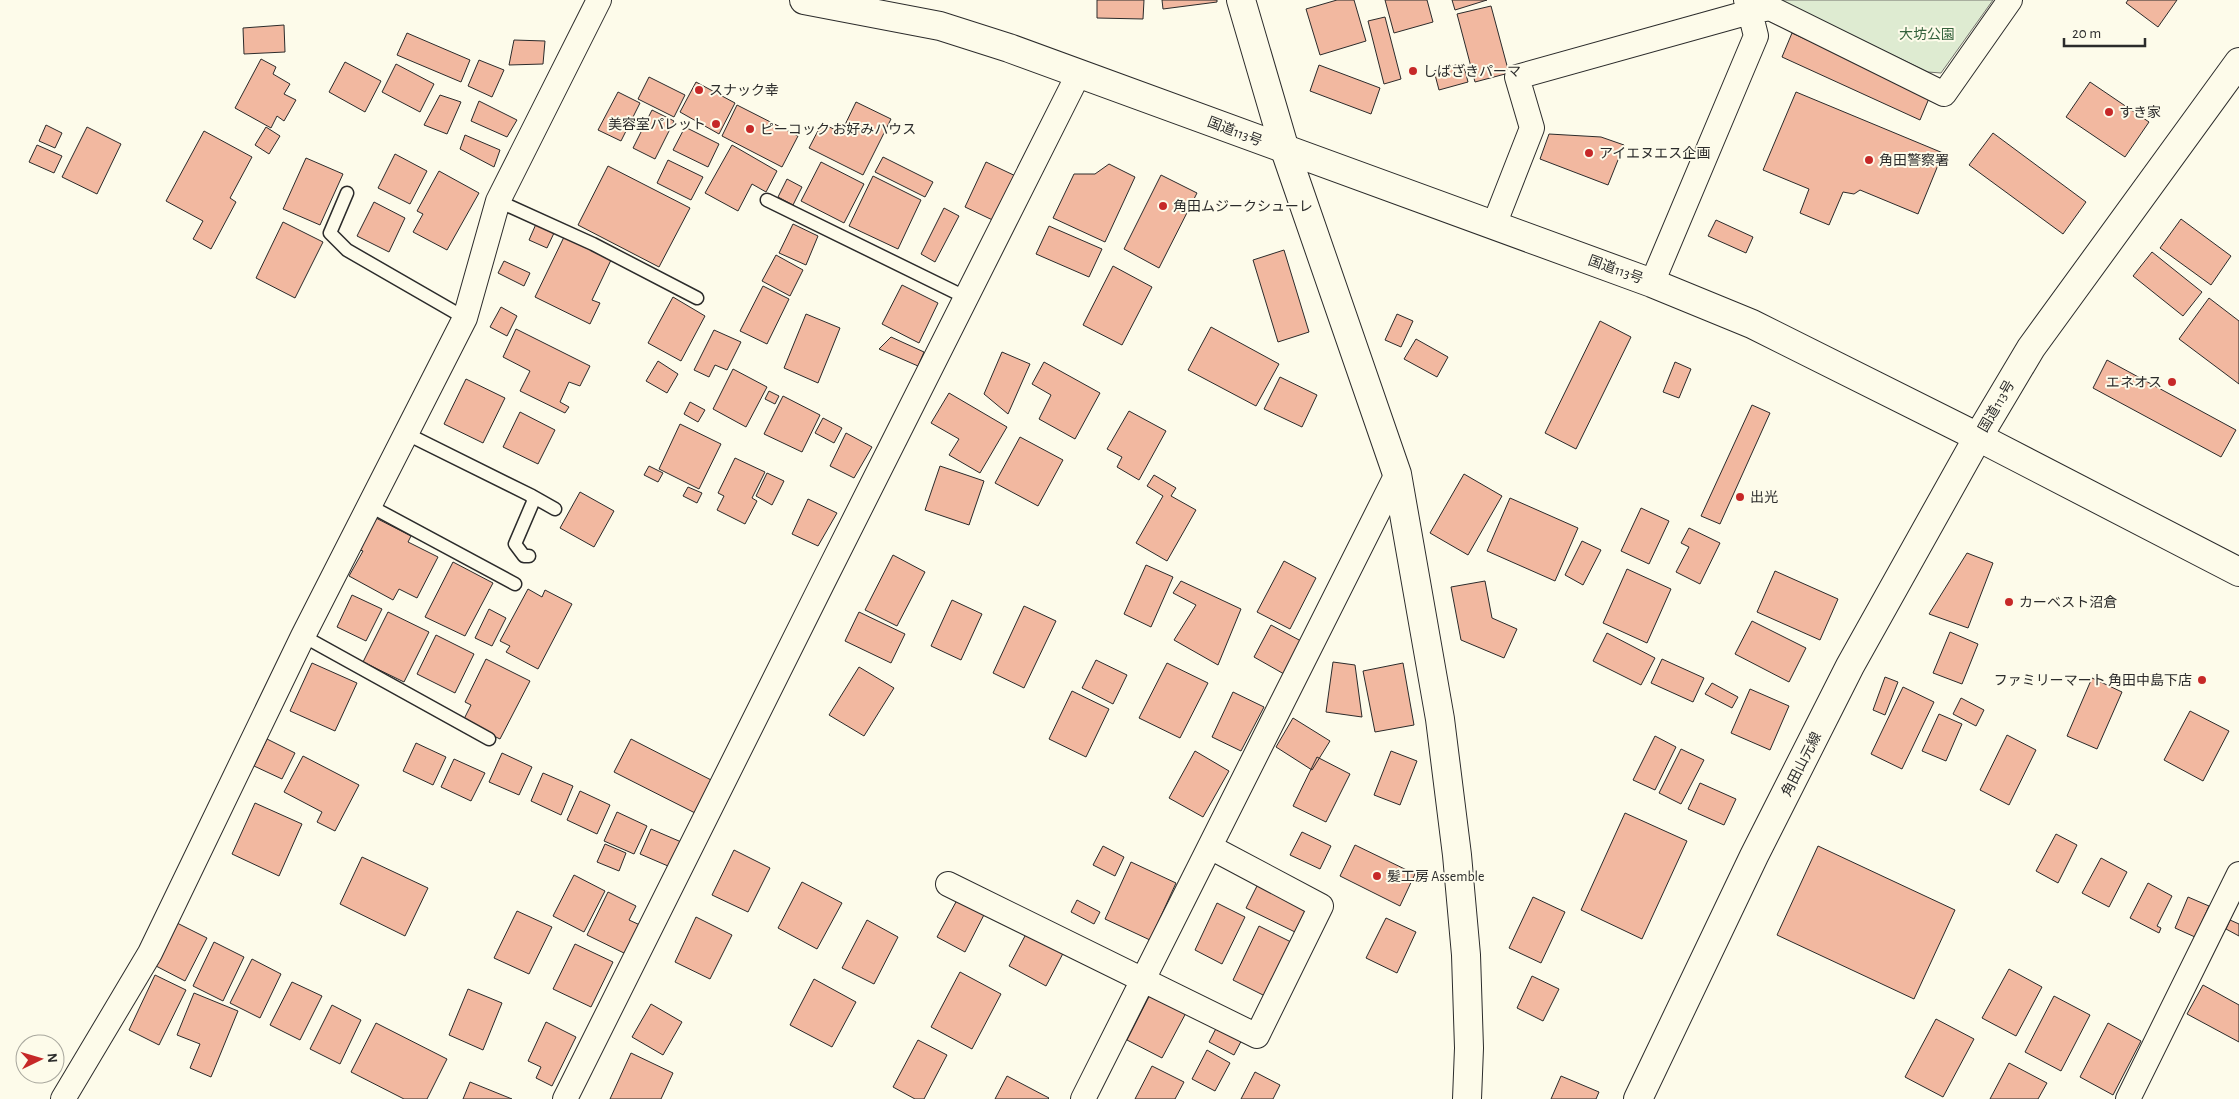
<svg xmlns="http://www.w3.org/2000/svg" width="2239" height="1099" font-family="'Alegreya Sans','Noto Sans JP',sans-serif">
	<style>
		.green { fill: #deebd1; stroke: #74746e }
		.building { fill: #f2b8a0; stroke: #2b2b2b }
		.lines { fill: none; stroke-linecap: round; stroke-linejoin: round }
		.service-casing { stroke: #2b2b2b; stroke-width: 15 }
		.minor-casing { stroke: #2b2b2b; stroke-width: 26 }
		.tertiary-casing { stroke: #2b2b2b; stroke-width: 30 }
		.primary-casing { stroke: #2b2b2b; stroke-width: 30 }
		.trunk-casing { stroke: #2b2b2b; stroke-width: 30 }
		.service { stroke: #fdfbea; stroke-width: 12 }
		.minor { stroke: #fdfbea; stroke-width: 24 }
		.tertiary { stroke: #fdfbea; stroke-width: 28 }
		.primary { stroke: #fdfbea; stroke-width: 28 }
		.trunk { stroke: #fdfbea; stroke-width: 28 }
		.poi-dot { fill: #c62828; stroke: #fdfbea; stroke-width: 2 }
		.labels { text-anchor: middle; stroke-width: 4; stroke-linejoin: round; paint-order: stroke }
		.park-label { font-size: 14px; fill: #34623c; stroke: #fdfbea }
		.poi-label { font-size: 14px; fill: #2b2b2b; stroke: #fdfbea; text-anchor: start }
		.street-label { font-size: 14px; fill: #2b2b2b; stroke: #fdfbea }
	</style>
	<rect width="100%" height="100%" fill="#fdfbea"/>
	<path class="green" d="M 1779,0 L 1993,0 L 1941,73 L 1928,72 Z"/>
	<path class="building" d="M 1097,0 L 1144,0 L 1143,19 L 1097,18 Z
		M 1162,0 L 1217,0 L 1217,2 L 1163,9 Z
		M 1337,0 L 1354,0 L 1366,41 L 1320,55 L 1306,9 Z
		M 1385,0 L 1427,0 L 1433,22 L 1394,33 Z
		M 1452,0 L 1487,0 L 1455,10 Z
		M 2128,0 L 2177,0 L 2158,27 L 2126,3 Z
		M 1491,6 L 1509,73 L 1475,82 L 1457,14 Z
		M 1385,17 L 1401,79 L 1384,84 L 1368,21 Z
		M 284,25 L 285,52 L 244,54 L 243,28 Z
		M 407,33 L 470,60 L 461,82 L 397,55 Z
		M 1792,33 L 1930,96 L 1920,120 L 1782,57 Z
		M 514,40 L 545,41 L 543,64 L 509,65 Z
		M 261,59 L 276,67 L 273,74 L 290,84 L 284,94 L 296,100 L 284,121 L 277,116 L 271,128 L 235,108 Z
		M 479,60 L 504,70 L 492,97 L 468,86 Z
		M 345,62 L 381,81 L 365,112 L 329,92 Z
		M 1463,63 L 1468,82 L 1439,90 L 1434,71 Z
		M 396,64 L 434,84 L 420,112 L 382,92 Z
		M 1319,65 L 1380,88 L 1371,114 L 1310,91 Z
		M 649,77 L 685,95 L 674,117 L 638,99 Z
		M 696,82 L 735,103 L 719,134 L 680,112 Z
		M 2090,82 L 2149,122 L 2125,157 L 2066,117 Z
		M 618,92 L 640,103 L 621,141 L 598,130 Z
		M 1796,92 L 1943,153 L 1918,214 L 1860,190 L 1854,194 L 1843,192 L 1829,225 L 1800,213 L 1809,189 L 1763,170 Z
		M 440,95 L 461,102 L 447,134 L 424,125 Z
		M 479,101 L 517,120 L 507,137 L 471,121 Z
		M 856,102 L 891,119 L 863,175 L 809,148 L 822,123 L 841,133 Z
		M 737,105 L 798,136 L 782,167 L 722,136 Z
		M 652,110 L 674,121 L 655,159 L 633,148 Z
		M 46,125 L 62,133 L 55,148 L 39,141 Z
		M 87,127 L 121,144 L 97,194 L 62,177 Z
		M 266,127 L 280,136 L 269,154 L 255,145 Z
		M 685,127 L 719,144 L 708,167 L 673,150 Z
		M 204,131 L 252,157 L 230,198 L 236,202 L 211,249 L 193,239 L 203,221 L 166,201 Z
		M 1993,133 L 2086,202 L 2063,234 L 1969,165 Z
		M 1549,134 L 1601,137 L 1624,145 L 1608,185 L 1540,159 Z
		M 465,135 L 500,150 L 494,167 L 460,149 Z
		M 37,145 L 62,156 L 54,173 L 29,162 Z
		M 732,145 L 777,171 L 766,192 L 752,184 L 738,211 L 705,193 Z
		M 395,154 L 427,171 L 410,204 L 378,188 Z
		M 883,157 L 933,182 L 925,197 L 875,172 Z
		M 306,158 L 343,174 L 320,225 L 283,209 Z
		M 668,160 L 703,177 L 691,200 L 657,183 Z
		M 821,162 L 864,184 L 844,223 L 801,201 Z
		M 986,162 L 1022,179 L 1001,224 L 965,207 Z
		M 1109,164 L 1135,177 L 1105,242 L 1053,218 L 1074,174 L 1095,174 Z
		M 608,166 L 690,208 L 659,267 L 578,225 Z
		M 439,171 L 479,193 L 447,250 L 413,232 L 423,214 L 417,211 Z
		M 1161,175 L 1197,193 L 1159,268 L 1124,249 Z
		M 873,176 L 921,200 L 898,249 L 849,226 Z
		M 787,179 L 802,187 L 793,205 L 778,197 Z
		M 374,202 L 405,218 L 389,252 L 357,236 Z
		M 944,208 L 959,216 L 935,262 L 921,254 Z
		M 2181,219 L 2231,256 L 2211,285 L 2160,248 Z
		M 1716,220 L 1753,237 L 1746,253 L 1708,236 Z
		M 283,222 L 323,242 L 295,298 L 256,278 Z
		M 536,224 L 554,233 L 547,248 L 529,240 Z
		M 793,224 L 818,236 L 806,265 L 779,253 Z
		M 1049,226 L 1102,249 L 1089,277 L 1036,254 Z
		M 564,237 L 611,260 L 592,300 L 600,303 L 590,324 L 535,297 Z
		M 1284,250 L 1309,332 L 1278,342 L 1253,260 Z
		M 2152,252 L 2202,292 L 2183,316 L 2133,276 Z
		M 776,255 L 803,270 L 790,296 L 762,281 Z
		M 504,261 L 530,273 L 524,286 L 498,273 Z
		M 1113,266 L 1152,287 L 1122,345 L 1083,325 Z
		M 902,285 L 938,303 L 919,343 L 882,324 Z
		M 763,286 L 789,299 L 767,344 L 740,331 Z
		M 673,297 L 705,316 L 681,361 L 648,343 Z
		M 2209,298 L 2239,321 L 2239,384 L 2179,339 Z
		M 501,307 L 517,316 L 507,336 L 490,327 Z
		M 806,314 L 840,328 L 818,383 L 784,368 Z
		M 1397,314 L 1413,321 L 1401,347 L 1385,340 Z
		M 1600,321 L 1631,337 L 1576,449 L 1545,433 Z
		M 1211,327 L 1279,364 L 1256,406 L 1188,370 Z
		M 516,329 L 590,366 L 580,386 L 569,382 L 560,402 L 569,407 L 565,413 L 520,391 L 530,371 L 503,357 Z
		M 714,330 L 741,342 L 727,370 L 715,365 L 709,377 L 694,370 Z
		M 891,337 L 924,352 L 918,366 L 879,349 Z
		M 1416,339 L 1448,357 L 1437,377 L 1404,359 Z
		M 1002,352 L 1030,364 L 1008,414 L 984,394 Z
		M 2107,360 L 2236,430 L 2221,457 L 2093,388 Z
		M 658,361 L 678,374 L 667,393 L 646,381 Z
		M 1044,362 L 1100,393 L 1075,439 L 1039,419 L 1051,395 L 1032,384 Z
		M 1675,362 L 1691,369 L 1679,398 L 1663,392 Z
		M 733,369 L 767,387 L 746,427 L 713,409 Z
		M 1280,377 L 1317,395 L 1302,427 L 1264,409 Z
		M 466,379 L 505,398 L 483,443 L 444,424 Z
		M 769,391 L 779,396 L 775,404 L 765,399 Z
		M 949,393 L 1007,427 L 980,473 L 949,455 L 959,439 L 931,423 Z
		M 783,396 L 820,415 L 802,452 L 764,434 Z
		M 690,402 L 705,410 L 698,422 L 684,414 Z
		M 1752,405 L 1770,413 L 1720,524 L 1701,516 Z
		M 1129,411 L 1166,431 L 1139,480 L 1117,467 L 1122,457 L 1107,449 Z
		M 520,412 L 555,430 L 538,464 L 503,447 Z
		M 823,418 L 842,428 L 834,443 L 815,433 Z
		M 680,424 L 721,444 L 699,489 L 659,469 Z
		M 846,433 L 872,447 L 854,478 L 830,466 Z
		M 1020,437 L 1063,460 L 1038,506 L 995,483 Z
		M 735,458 L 765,472 L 752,498 L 757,501 L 745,524 L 717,510 L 724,496 L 718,493 Z
		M 649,466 L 663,473 L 658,482 L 644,475 Z
		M 940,466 L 984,481 L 969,525 L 925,510 Z
		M 767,473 L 784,481 L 772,505 L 756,496 Z
		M 1464,474 L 1502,496 L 1468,555 L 1430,533 Z
		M 1154,475 L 1176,488 L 1171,496 L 1196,510 L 1167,561 L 1136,543 L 1163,496 L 1147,486 Z
		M 688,487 L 702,493 L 697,503 L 683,496 Z
		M 580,492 L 614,511 L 594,547 L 560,528 Z
		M 1510,498 L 1578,528 L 1555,581 L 1487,551 Z
		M 808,499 L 837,513 L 818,546 L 792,534 Z
		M 1641,508 L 1669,521 L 1649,564 L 1621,551 Z
		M 374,517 L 411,536 L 408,542 L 438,557 L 417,598 L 399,589 L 393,600 L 349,576 L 363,551 L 357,549 Z
		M 1689,528 L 1720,543 L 1700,584 L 1676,572 L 1689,547 L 1681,543 Z
		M 1582,541 L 1601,550 L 1583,585 L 1565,575 Z
		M 1967,553 L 1993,563 L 1968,628 L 1929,614 Z
		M 893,555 L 925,572 L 897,626 L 865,610 Z
		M 1284,561 L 1316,578 L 1290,629 L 1257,612 Z
		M 453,562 L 493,583 L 465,636 L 425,617 Z
		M 1146,565 L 1173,577 L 1151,627 L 1124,614 Z
		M 1627,569 L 1671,589 L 1647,643 L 1603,623 Z
		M 1775,571 L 1838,599 L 1820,640 L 1757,612 Z
		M 1181,581 L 1241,609 L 1218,665 L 1174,640 L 1196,605 L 1173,593 Z
		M 1485,581 L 1492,618 L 1517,629 L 1504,658 L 1461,640 L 1451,587 Z
		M 528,589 L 542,597 L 545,590 L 572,604 L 538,669 L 506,652 L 510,646 L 500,641 Z
		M 352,595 L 382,609 L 366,641 L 337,627 Z
		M 952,600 L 982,614 L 961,660 L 931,646 Z
		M 1024,606 L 1056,621 L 1024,688 L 993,673 Z
		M 489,609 L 506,618 L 492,646 L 475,638 Z
		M 388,612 L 429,632 L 404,682 L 363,662 Z
		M 859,612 L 905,634 L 891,663 L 845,641 Z
		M 1752,621 L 1806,648 L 1789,682 L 1735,654 Z
		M 1271,625 L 1301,641 L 1284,674 L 1254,657 Z
		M 1950,632 L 1978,644 L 1962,684 L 1933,673 Z
		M 1607,633 L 1655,658 L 1641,685 L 1593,661 Z
		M 436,635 L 474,654 L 455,693 L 417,674 Z
		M 486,659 L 530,681 L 500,739 L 463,721 L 471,705 L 465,702 Z
		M 1662,659 L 1704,678 L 1693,702 L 1651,683 Z
		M 1096,660 L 1127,675 L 1113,704 L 1082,688 Z
		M 1333,662 L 1355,665 L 1362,717 L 1326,712 Z
		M 312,663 L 357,683 L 335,731 L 290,711 Z
		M 1167,663 L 1208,683 L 1180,738 L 1139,718 Z
		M 1403,663 L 1414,725 L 1375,732 L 1363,671 Z
		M 859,667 L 894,688 L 864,736 L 829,715 Z
		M 1885,677 L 1898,682 L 1885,715 L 1873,710 Z
		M 2092,678 L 2122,692 L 2097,749 L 2067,736 Z
		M 1712,683 L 1738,697 L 1732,708 L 1705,694 Z
		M 1903,687 L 1934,702 L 1902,769 L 1871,754 Z
		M 1750,689 L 1789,706 L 1770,750 L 1731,733 Z
		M 1072,691 L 1109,709 L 1086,757 L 1049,739 Z
		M 1233,692 L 1264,707 L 1241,751 L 1212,737 Z
		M 1961,698 L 1984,710 L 1976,726 L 1953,714 Z
		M 2190,711 L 2229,731 L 2203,781 L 2164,760 Z
		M 1939,714 L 1962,724 L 1946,761 L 1922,751 Z
		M 1293,718 L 1330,741 L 1312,770 L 1276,747 Z
		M 2007,735 L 2036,750 L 2009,805 L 1980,790 Z
		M 1655,736 L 1676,747 L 1655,790 L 1633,780 Z
		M 267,739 L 295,753 L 282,779 L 254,766 Z
		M 631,739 L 717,783 L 701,816 L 614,772 Z
		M 416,743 L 446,757 L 433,785 L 403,771 Z
		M 1681,749 L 1704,760 L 1681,804 L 1659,793 Z
		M 1195,751 L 1229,771 L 1203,817 L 1169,798 Z
		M 1391,751 L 1417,761 L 1400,805 L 1374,795 Z
		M 502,753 L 532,767 L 519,795 L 489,782 Z
		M 303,756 L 359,785 L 335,831 L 317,822 L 322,812 L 284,792 Z
		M 1317,757 L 1350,774 L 1326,822 L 1293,806 Z
		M 454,759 L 485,773 L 471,801 L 441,787 Z
		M 543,773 L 573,786 L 561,815 L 531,801 Z
		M 1700,783 L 1736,799 L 1724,825 L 1688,809 Z
		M 580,791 L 610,805 L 597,834 L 567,820 Z
		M 255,803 L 302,824 L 279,876 L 232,854 Z
		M 617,812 L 647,826 L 634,854 L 604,841 Z
		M 1625,813 L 1687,841 L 1642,939 L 1581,910 Z
		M 651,829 L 686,844 L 675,869 L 640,854 Z
		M 1302,832 L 1331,846 L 1320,869 L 1290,855 Z
		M 2056,834 L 2077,845 L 2058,883 L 2036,871 Z
		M 605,844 L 626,853 L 619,871 L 597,862 Z
		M 1355,845 L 1415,874 L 1400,906 L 1340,876 Z
		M 1103,846 L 1124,857 L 1115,876 L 1093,865 Z
		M 1818,846 L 1955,910 L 1914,999 L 1777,935 Z
		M 734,850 L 770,868 L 748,912 L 712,895 Z
		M 362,857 L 428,888 L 405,936 L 340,904 Z
		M 2101,858 L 2127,872 L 2109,907 L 2082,893 Z
		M 1131,862 L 1176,883 L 1150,940 L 1105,919 Z
		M 1267,866 L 1316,890 L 1295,932 L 1246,908 Z
		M 574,875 L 605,891 L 584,932 L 553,916 Z
		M 802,882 L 842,903 L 817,949 L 778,928 Z
		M 2148,883 L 2172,896 L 2157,926 L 2161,928 L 2159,933 L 2130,918 Z
		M 963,889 L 990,903 L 965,952 L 937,937 Z
		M 608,892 L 636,906 L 629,920 L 640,925 L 626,954 L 587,935 Z
		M 1533,897 L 1565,912 L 1541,963 L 1509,948 Z
		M 2188,897 L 2209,906 L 2195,937 L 2175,928 Z
		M 1077,900 L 1100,912 L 1094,924 L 1071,912 Z
		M 1217,903 L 1245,917 L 1222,964 L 1195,950 Z
		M 517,911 L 552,927 L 529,974 L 494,958 Z
		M 696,917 L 732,935 L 710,979 L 675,962 Z
		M 1386,918 L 1416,932 L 1397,973 L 1366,958 Z
		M 867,920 L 898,937 L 874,984 L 842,968 Z
		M 2230,920 L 2239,924 L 2239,936 L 2226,929 Z
		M 1033,921 L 1070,940 L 1046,986 L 1009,966 Z
		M 177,923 L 207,938 L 185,981 L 156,966 Z
		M 1259,926 L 1291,942 L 1265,996 L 1233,980 Z
		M 214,942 L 244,957 L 223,1001 L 193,986 Z
		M 575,944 L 613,962 L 591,1007 L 553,989 Z
		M 252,959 L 281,974 L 260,1018 L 230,1003 Z
		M 2009,969 L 2042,987 L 2016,1036 L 1982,1018 Z
		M 960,972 L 1001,994 L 972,1049 L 931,1027 Z
		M 155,975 L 186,990 L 159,1045 L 129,1030 Z
		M 1532,976 L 1559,989 L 1543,1021 L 1517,1008 Z
		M 1159,977 L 1195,996 L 1162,1058 L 1127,1040 Z
		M 814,979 L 856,1002 L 832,1047 L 790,1025 Z
		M 292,982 L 322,996 L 300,1040 L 270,1025 Z
		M 2203,985 L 2239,1005 L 2239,1042 L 2187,1014 Z
		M 468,989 L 502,1003 L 483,1050 L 449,1035 Z
		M 194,993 L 238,1011 L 211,1077 L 190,1068 L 200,1044 L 177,1035 Z
		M 2054,996 L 2090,1015 L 2061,1071 L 2025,1052 Z
		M 651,1004 L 682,1022 L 663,1055 L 632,1037 Z
		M 332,1005 L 361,1020 L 340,1064 L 310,1049 Z
		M 1223,1015 L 1248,1028 L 1234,1055 L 1209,1042 Z
		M 1936,1019 L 1974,1039 L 1943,1097 L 1905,1077 Z
		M 546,1022 L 576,1037 L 552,1086 L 536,1078 L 541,1067 L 528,1061 Z
		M 376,1023 L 447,1059 L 427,1099 L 404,1099 L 351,1072 Z
		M 2108,1023 L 2141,1041 L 2113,1095 L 2080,1077 Z
		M 918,1040 L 947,1055 L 924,1099 L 915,1099 L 893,1087 Z
		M 1207,1050 L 1230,1063 L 1215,1091 L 1192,1079 Z
		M 631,1053 L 673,1073 L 661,1099 L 610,1099 Z
		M 2009,1063 L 2047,1083 L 2038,1099 L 1990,1099 Z
		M 1152,1066 L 1184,1082 L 1175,1099 L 1135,1099 Z
		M 1255,1072 L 1280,1085 L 1273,1099 L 1241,1099 Z
		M 1007,1076 L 1049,1098 L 1048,1099 L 995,1099 Z
		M 1561,1076 L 1599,1092 L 1596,1099 L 1551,1099 Z
		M 470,1082 L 512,1099 L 463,1099 Z"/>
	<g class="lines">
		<g class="service-casing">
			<path id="service" d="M 347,193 L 330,233 L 347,250 L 465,318
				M 767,200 L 965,297
				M 498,201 L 593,244 L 697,298
				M 407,434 L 532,496 L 533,502 L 515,544 L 524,556 L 529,556
				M 532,496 L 555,509
				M 370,506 L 515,584
				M 303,636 L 489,739"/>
		</g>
		<g class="minor-casing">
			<path id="minor" d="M 1494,225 L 1532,128 L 1517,77 L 1750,12 L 1746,0
				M 1652,283 L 1756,36 L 1750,12 L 1770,8 L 1944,94 L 2010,0
				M 948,884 L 1257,1036 L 1321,906 L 1210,847
				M 63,1099 L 150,953 L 303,636 L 465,318 L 498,201 L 599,0
				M 565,1099 C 737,757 905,414 1079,73
				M 1083,1099 L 1397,474
				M 2128,1099 L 2239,874"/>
		</g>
		<g class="tertiary-casing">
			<path id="tertiary" d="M 1241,0 L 1285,150 L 1397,474 L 1440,719 L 1457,855 L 1466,955 L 1469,1048 L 1467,1099
				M 1978,437 L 2239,572"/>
		</g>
		<g class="primary-casing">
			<path id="primary" d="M 1638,1099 L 1754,856 L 1850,666 L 1978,437"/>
		</g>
		<g class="trunk-casing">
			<path id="trunk" d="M 804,0 L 940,26 L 1009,48 L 1652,283 L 1752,324 L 1978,437 L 2031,348 L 2239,62"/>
		</g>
		<use href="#service" class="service"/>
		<use href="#minor" class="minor"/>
		<use href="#tertiary" class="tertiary"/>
		<use href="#primary" class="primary"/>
		<use href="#trunk" class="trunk"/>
	</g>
	<g class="poi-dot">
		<circle cx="1413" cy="71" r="5"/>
		<circle cx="699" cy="90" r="5"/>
		<circle cx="2109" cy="112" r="5"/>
		<circle cx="716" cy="124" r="5"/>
		<circle cx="750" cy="129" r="5"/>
		<circle cx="1589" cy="153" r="5"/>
		<circle cx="1869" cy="160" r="5"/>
		<circle cx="1163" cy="206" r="5"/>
		<circle cx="2172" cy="382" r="5"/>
		<circle cx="1740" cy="497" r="5"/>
		<circle cx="2009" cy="602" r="5"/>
		<circle cx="2202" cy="680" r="5"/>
		<circle cx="1377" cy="876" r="5"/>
	</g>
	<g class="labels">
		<g class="park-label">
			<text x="1927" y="39">大坊公園</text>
		</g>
		<g class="poi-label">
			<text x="1423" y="76">しばざきパーマ</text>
			<text x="709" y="95">スナック幸</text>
			<text x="2119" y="117">すき家</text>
			<text x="706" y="129" text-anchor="end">美容室パレット</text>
			<text x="760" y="134">ピーコック お好みハウス</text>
			<text x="1599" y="158">アイエヌエス企画</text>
			<text x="1879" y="165">角田警察署</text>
			<text x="1173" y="211">角田ムジークシューレ</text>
			<text x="2162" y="387" text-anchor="end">エネオス</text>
			<text x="1750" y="502">出光</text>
			<text x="2019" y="607">カーベスト沼倉</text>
			<text x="2192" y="685" text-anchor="end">ファミリーマート 角田中島下店</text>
			<text x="1387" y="881">髪工房 Assemble</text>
		</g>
		<g class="street-label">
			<text transform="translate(1235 131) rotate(21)" y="5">国道113号</text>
			<text transform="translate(1616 269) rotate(20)" y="5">国道113号</text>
			<text transform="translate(1996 406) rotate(-60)" y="5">国道113号</text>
			<text transform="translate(1801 764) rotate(-63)" y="5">角田山元線</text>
		</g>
	</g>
	<g transform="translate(40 1059) rotate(85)"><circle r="24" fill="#fdfbea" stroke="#a9a89e"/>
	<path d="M0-4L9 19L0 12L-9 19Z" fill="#c62828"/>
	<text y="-8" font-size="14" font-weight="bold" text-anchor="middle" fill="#2b2b2b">N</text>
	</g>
	<path d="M2064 38v8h81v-8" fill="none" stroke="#2b2b2b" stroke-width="2.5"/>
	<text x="2072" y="38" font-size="15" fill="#2b2b2b" stroke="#fdfbea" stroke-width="4" paint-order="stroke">20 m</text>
</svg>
